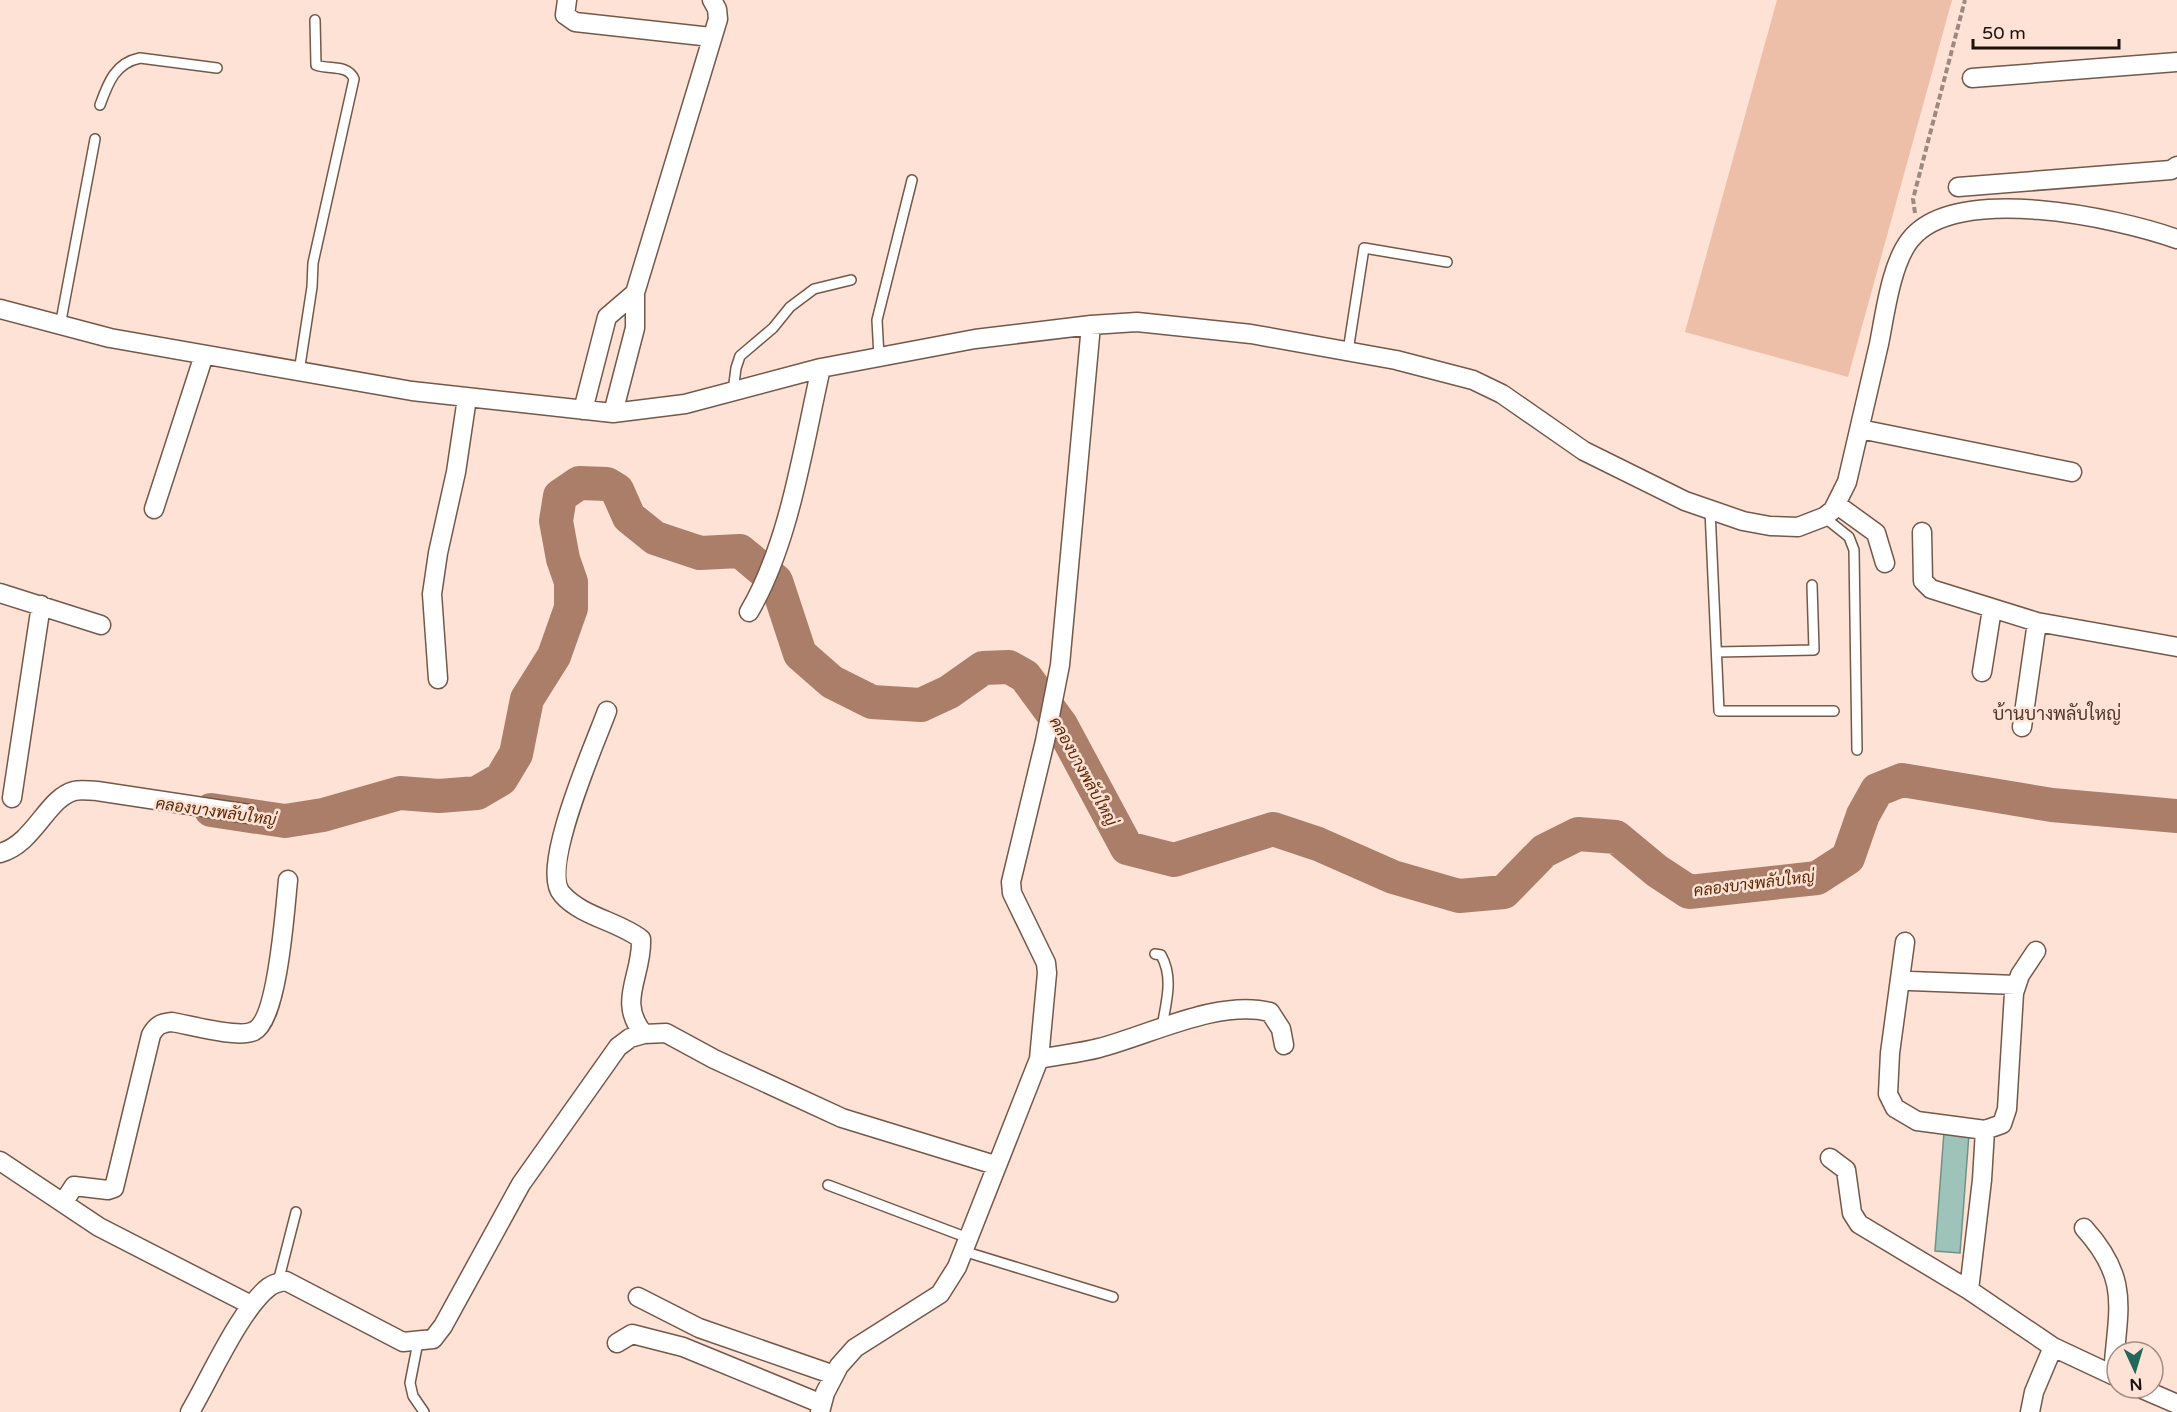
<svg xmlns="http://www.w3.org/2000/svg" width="2177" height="1412" font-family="'Varela Round',Sarabun,sans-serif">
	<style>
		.green { fill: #edbea8 }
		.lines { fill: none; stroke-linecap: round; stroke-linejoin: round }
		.river { stroke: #aa7e69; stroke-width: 34 }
		.building { fill: #9ec4b9; stroke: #6e9289; stroke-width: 1.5 }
		.lane-casing { stroke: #74584a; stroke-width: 12 }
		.street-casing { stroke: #74584a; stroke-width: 21 }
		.path { stroke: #9d897f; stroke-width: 4; stroke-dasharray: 6 3; stroke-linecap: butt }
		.lane { stroke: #fff; stroke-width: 9 }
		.street { stroke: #fff; stroke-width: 18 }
		.labels { text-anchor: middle; stroke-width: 5; stroke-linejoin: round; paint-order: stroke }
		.water-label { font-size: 16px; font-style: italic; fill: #5d2602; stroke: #fde2d5 }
		.quarter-label { font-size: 18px; fill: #51372a; stroke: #fde2d5 }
	</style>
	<rect width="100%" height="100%" fill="#fde2d5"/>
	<path class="green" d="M 1777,0 L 1952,0 L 1848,377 L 1685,332 Z"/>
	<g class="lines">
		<path class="river" d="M 211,810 L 285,821 L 323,815 L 400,793 L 439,796 L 477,793 L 501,779 L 516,754 L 527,699 L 554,656 L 571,608 L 571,582 L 563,559 L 556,521 L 560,496 L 579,483 L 607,484 L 617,490 L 629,517 L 655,538 L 700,553 L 740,551 L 776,581 L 800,654 L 832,682 L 872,702 L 921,705 L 949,692 L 983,668 L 1009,667 L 1025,676 L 1061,725 L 1127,848 L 1174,860 L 1273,829 L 1318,844 L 1393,877 L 1459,896 L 1504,892 L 1544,851 L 1578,834 L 1616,837 L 1657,871 L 1689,892 L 1817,878 L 1848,858 L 1863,815 L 1877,790 L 1902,780 L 2052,805 L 2177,816"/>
	</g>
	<path class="building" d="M 1944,1132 L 1969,1134 L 1960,1253 L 1935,1251 Z"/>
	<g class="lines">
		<g class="lane-casing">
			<path id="lane" d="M 100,105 C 108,83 115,63 140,58 L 217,68
				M 60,326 L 95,139
				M 1348,351 L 1364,248 L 1447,262
				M 879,357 L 877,320 L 912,180
				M 299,372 L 312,287 L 313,263 L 354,79 C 348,64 329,70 316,65 L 315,20
				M 733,391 L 736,368 L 740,356 L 773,328 L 790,307 L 814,289 L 851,280
				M 1710,510 L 1719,711 L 1834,711
				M 1824,517 L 1849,537 L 1854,550 L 1857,750
				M 1717,652 L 1814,650 L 1812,585
				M 1155,954 L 1161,955 C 1174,978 1166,1002 1162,1027
				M 828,1185 L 968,1238
				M 963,1251 L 1113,1297
				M 278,1282 L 296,1212
				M 418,1342 L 410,1383 L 413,1396 L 424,1412"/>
		</g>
		<g class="street-casing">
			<path id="street" d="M 567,0 L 565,15 L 575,22 L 711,37
				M 1972,78 L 2177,62
				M 1958,187 L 2171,170 L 2177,166
				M 0,309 L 110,338 L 412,391 L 613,413 L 685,404 L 821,368 L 975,339 L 1091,325 L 1137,322 L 1251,334 L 1396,360 L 1473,380 L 1502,394 L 1584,451 L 1685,501 L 1743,521 L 1770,526 L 1798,527 L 1824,517 L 1833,510 L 1847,482 C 1858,436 1868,390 1879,344 C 1885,314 1891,264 1910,240 C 1955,182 2118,218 2177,239
				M 583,410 L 607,317 L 635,293
				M 613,413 L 635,328 L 635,293 L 718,19 L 717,9 L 712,0
				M 1860,429 L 2072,472
				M 1836,504 L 1876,533 L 1885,563
				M 154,509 L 204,355
				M 1922,532 L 1923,581 L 1931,589 L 2037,622 L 2177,647
				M 0,593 L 101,625
				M 749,612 C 790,542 803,447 821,368
				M 1982,672 L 1992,609
				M 438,679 L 432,594 L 438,553 L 456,472 L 467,398
				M 607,711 C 595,744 539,869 562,894 C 582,917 618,921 641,939 C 643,975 616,1002 644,1034
				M 2022,727 L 2037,622
				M 12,798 L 41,605
				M 0,853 C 34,844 47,798 74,791 C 81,789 90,791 97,791 L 249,814
				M 1905,942 L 1890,1053 L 1888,1094 L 1895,1108 L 1917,1121 L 1985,1130 L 1982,1180 L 1969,1290
				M 1910,981 L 2016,985
				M 1039,1059 C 1059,1055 1080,1053 1099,1048 C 1150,1035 1218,999 1270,1012 L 1281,1029 L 1284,1045
				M 1985,1130 L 2002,1124 L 2007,1109 L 2014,993 L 2020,975 L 2036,951
				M 1830,1158 L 1846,1170 L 1852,1213 L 1859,1224 L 1969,1290 L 2053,1347
				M 0,1161 L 99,1227 L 251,1305
				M 63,1203 L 74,1186 L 108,1190 L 114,1188 L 151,1035 C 156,1026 160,1023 172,1022 C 190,1025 239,1039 254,1031 C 278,1019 285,909 288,880
				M 2084,1228 C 2132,1281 2117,1310 2113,1375
				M 638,1297 L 699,1328 L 834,1375
				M 617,1343 L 632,1334 L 683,1347 L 822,1404
				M 2140,1388 L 2177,1404
				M 190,1412 C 209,1380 241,1308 269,1287 C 274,1283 280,1282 286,1281 L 403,1342 L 433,1339 L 443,1326 L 521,1184 L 618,1047 L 630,1038 L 644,1034 L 666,1033 L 714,1059 L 842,1118 L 995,1165
				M 820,1412 L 825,1393 L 839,1366 L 855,1348 L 940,1294 L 957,1267 L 1039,1059 L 1047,973 L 1046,963 L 1012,893 L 1011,882 L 1045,741 L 1060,665 L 1091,325
				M 2030,1412 L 2034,1392 L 2053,1347 L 2117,1377"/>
		</g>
		<path class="path" d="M 1915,213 L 1913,199 L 1965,0"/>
		<use href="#lane" class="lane"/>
		<use href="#street" class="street"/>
	</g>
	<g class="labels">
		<g class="water-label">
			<text transform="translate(1084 771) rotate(61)" y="6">คลองบางพลับใหญ่</text>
			<text transform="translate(216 811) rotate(8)" y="6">คลองบางพลับใหญ่</text>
			<text transform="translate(1754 883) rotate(-7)" y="6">คลองบางพลับใหญ่</text>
		</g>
		<g class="quarter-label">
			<text x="2057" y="720">บ้านบางพลับใหญ่</text>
		</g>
	</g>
	<g transform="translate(2135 1370) rotate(176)"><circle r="28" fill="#fde2d5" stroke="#a38e84" stroke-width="1.5"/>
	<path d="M0-4.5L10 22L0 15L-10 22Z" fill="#236759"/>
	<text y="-9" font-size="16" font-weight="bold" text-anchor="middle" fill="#1c110b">N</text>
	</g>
	<path d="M1973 39v9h146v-9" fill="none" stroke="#1c110b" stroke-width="3"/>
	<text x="1982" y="39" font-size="18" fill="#1c110b" stroke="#fde2d5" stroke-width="4.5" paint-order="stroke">50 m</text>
</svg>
